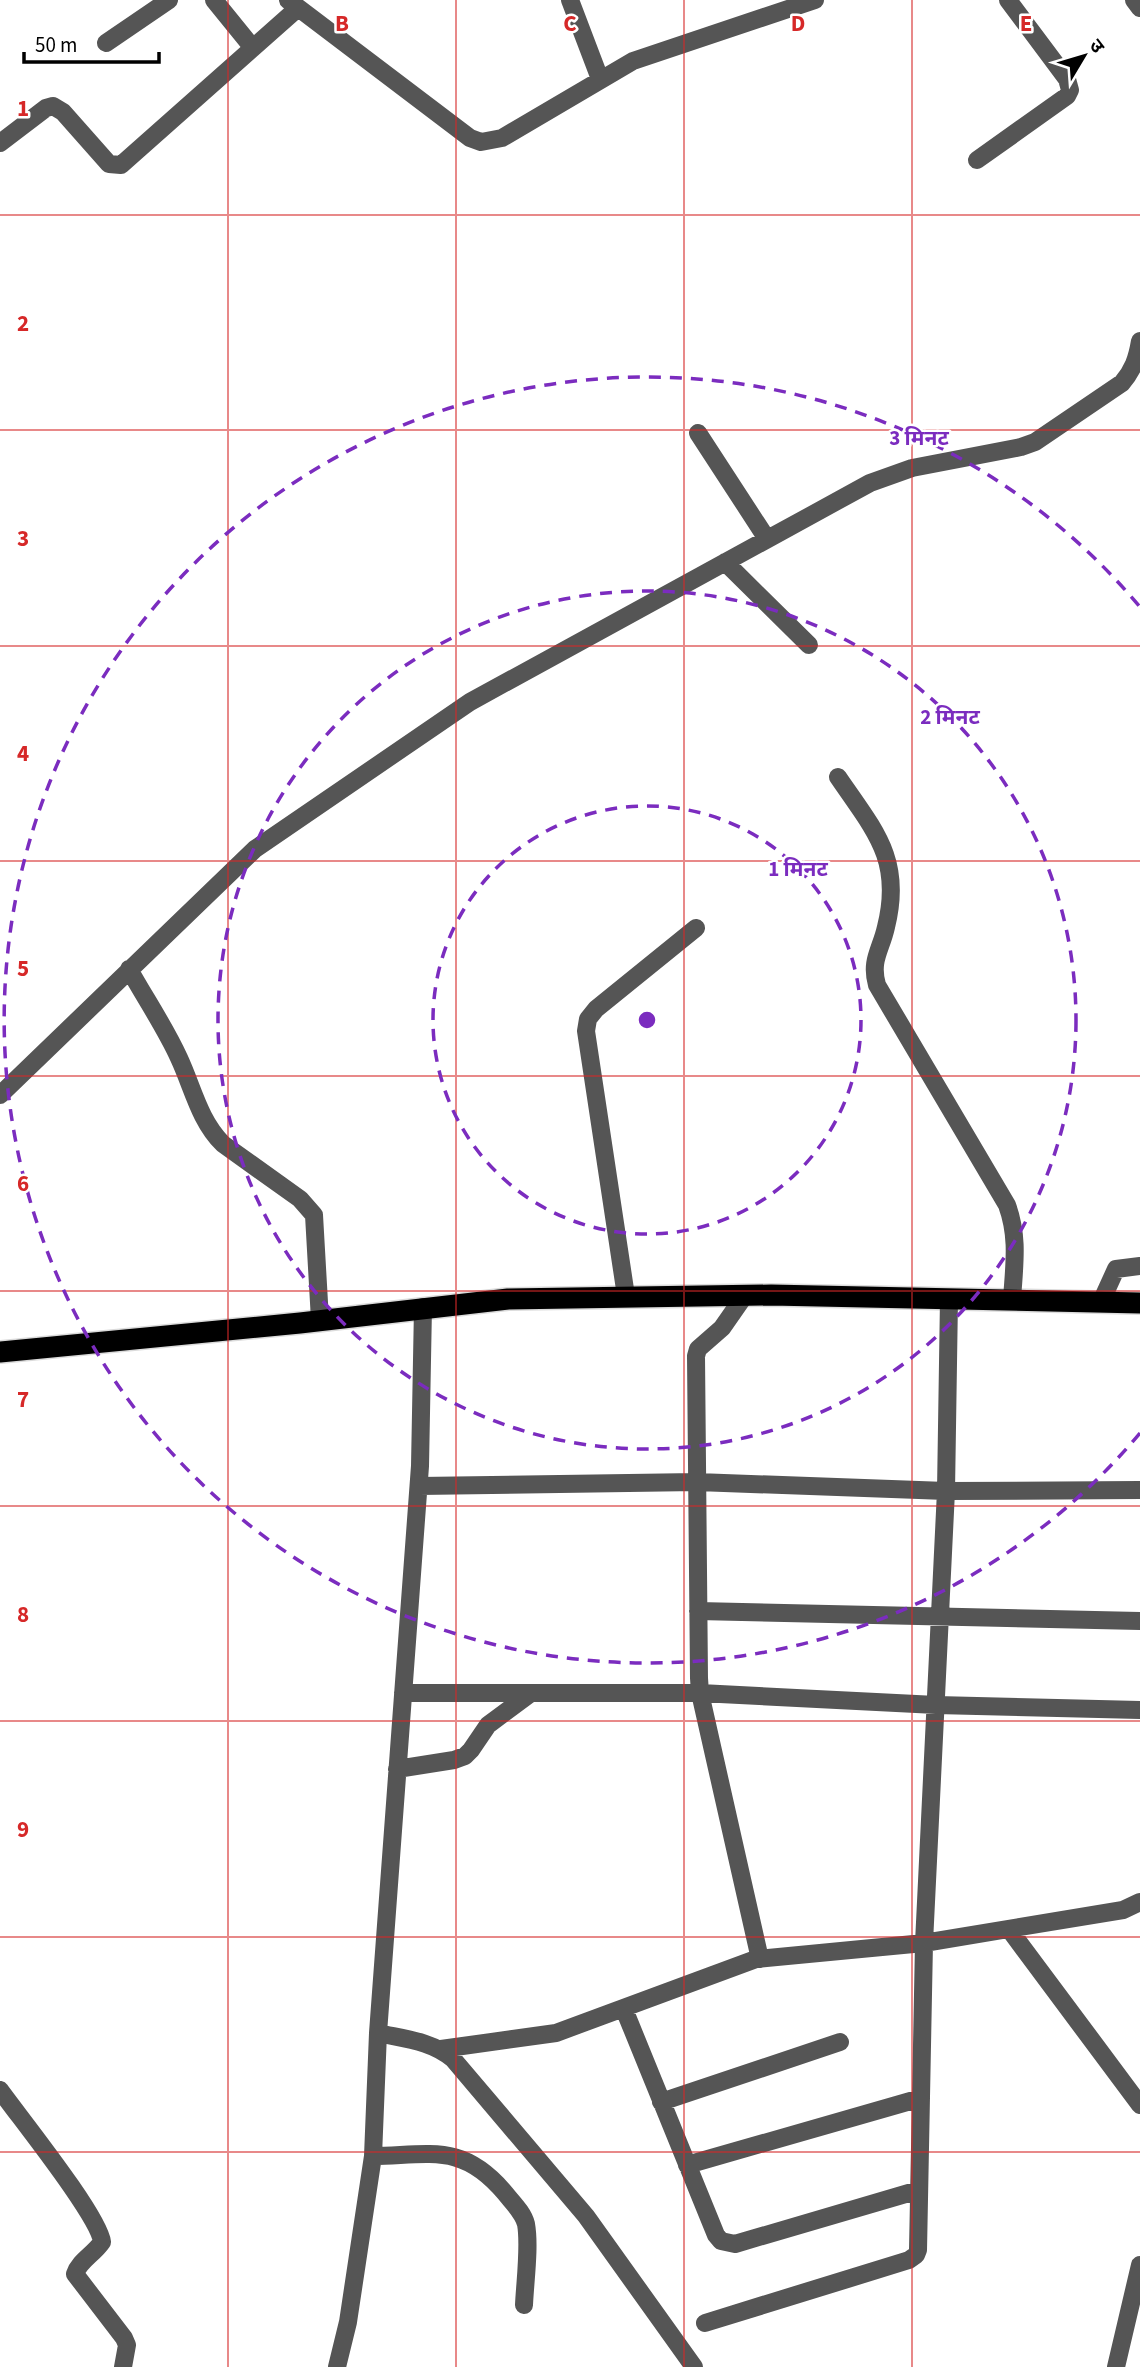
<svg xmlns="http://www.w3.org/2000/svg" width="1140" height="2367" font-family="'Source Sans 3','Noto Sans Devanagari',sans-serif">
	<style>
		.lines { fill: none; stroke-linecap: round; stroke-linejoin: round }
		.highway-casing { stroke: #dbdbdb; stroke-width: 24 }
		.minor { stroke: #555; stroke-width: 18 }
		.highway { stroke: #000; stroke-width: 21 }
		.grid { fill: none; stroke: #d62828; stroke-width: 2; stroke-opacity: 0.55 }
		.ring { fill: none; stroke: #7b2cbf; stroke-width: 3.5; stroke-dasharray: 12 9 }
		.grid-label { font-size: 23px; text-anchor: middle; font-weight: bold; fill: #d62828; stroke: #fff; stroke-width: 5; stroke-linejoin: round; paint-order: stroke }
		.centre { fill: #7b2cbf; stroke: #fff; stroke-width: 3.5 }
		.ring-label { font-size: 21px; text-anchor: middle; font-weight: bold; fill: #7b2cbf; stroke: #fff; stroke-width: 5; stroke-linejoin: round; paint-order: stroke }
	</style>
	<rect width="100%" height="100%" fill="#fff"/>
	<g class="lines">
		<g class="highway-casing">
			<path id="highway" d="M 0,1352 L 300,1323 L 508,1299 L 771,1295 L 1140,1303"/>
		</g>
		<path class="minor" d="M 214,0 L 253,48
			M 288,0 L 470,138 L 481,142 L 502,138 L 633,61 L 815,0
			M 570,0 L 600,79
			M 1134,0 L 1140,8
			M 106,43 L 169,0
			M 0,143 L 46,108 L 53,106 L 63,112 L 109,164 L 121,165 L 298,8
			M 977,160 L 1067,96 L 1070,90 L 1067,79 L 1008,0
			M 698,433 L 767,539
			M 725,562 L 809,645
			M 838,777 C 874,830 903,859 886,927 C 881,950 870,960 877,985 L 1007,1205 C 1019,1238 1014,1266 1012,1300
			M 129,969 C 145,998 165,1027 179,1058 C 193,1088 199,1120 223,1144 L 300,1199 L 314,1215 L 320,1320
			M 0,1095 L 255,849 L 470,702 L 870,483 L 912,468 L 1021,447 L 1035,442 L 1122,383 C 1133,370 1137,359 1140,341
			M 745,1295 L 722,1328 L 698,1349 L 696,1356 L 699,1678 L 700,1693 L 760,1959
			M 626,1296 L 586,1031 L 588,1019 L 596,1009 L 696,928
			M 1101,1302 L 1116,1269 L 1140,1266
			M 419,1486 L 697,1482 L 946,1491 L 1140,1490
			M 698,1611 L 1140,1621
			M 403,1693 L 700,1693 L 936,1705 L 1140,1710
			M 397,1769 L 454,1760 L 465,1756 L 471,1750 L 488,1725 L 531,1693
			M 1009,1929 L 1140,2105
			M 624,2009 L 716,2235 L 721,2241 L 735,2244 L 919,2190
			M 378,2033 C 405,2039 432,2041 453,2059 L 586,2216 L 694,2367
			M 441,2049 L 556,2033 L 756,1959 L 924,1943 L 1123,1910 L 1140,1902
			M 0,2090 C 20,2118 99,2216 102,2242 C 94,2254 79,2261 75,2274 L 124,2338 L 127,2345 L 123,2367
			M 661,2102 L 840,2042
			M 373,2156 C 432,2155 463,2143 505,2193 C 512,2202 523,2212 526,2224 C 530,2246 525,2282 524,2305
			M 687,2165 L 921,2098
			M 705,2323 L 909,2260 L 916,2255 L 918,2250 L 924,1943 L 946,1491 L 949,1299
			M 337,2367 L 348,2322 L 373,2156 L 378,2033 L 420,1466 L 423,1307
			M 1116,2367 L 1140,2265"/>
		<use href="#highway" class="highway"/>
	</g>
	<path class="grid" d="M 228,0 L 228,2367M 456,0 L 456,2367M 684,0 L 684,2367M 912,0 L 912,2367M 0,215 L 1140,215M 0,430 L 1140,430M 0,646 L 1140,646M 0,861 L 1140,861M 0,1076 L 1140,1076M 0,1291 L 1140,1291M 0,1506 L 1140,1506M 0,1721 L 1140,1721M 0,1937 L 1140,1937M 0,2152 L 1140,2152"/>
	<g class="ring">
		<circle cx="647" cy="1020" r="214"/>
		<circle cx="647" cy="1020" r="429"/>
		<path d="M1140 1433A643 643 0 1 1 1140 607"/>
	</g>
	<g class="grid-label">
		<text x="342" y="31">B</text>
		<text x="570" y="31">C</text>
		<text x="798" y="31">D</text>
		<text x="1026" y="31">E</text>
		<text x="23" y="116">1</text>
		<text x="23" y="331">2</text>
		<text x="23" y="546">3</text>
		<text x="23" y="761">4</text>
		<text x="23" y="976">5</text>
		<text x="23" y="1191">6</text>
		<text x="23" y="1407">7</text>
		<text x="23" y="1622">8</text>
		<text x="23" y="1837">9</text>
	</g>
	<circle cx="647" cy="1020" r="10" class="centre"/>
	<g class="ring-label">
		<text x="919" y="445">3 मिनट</text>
		<text x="950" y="724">2 मिनट</text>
		<text x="798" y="876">1 मिनट</text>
	</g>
	<g transform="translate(1084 56) rotate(52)" stroke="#ffffff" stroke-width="5" paint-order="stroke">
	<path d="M0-5L12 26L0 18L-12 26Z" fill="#000000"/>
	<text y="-10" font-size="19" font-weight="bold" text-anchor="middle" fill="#000000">उ</text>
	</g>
	<path d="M24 52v10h135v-10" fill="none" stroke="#000000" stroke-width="3.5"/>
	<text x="35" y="52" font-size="21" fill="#000000" stroke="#ffffff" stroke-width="5" paint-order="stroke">50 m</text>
</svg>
